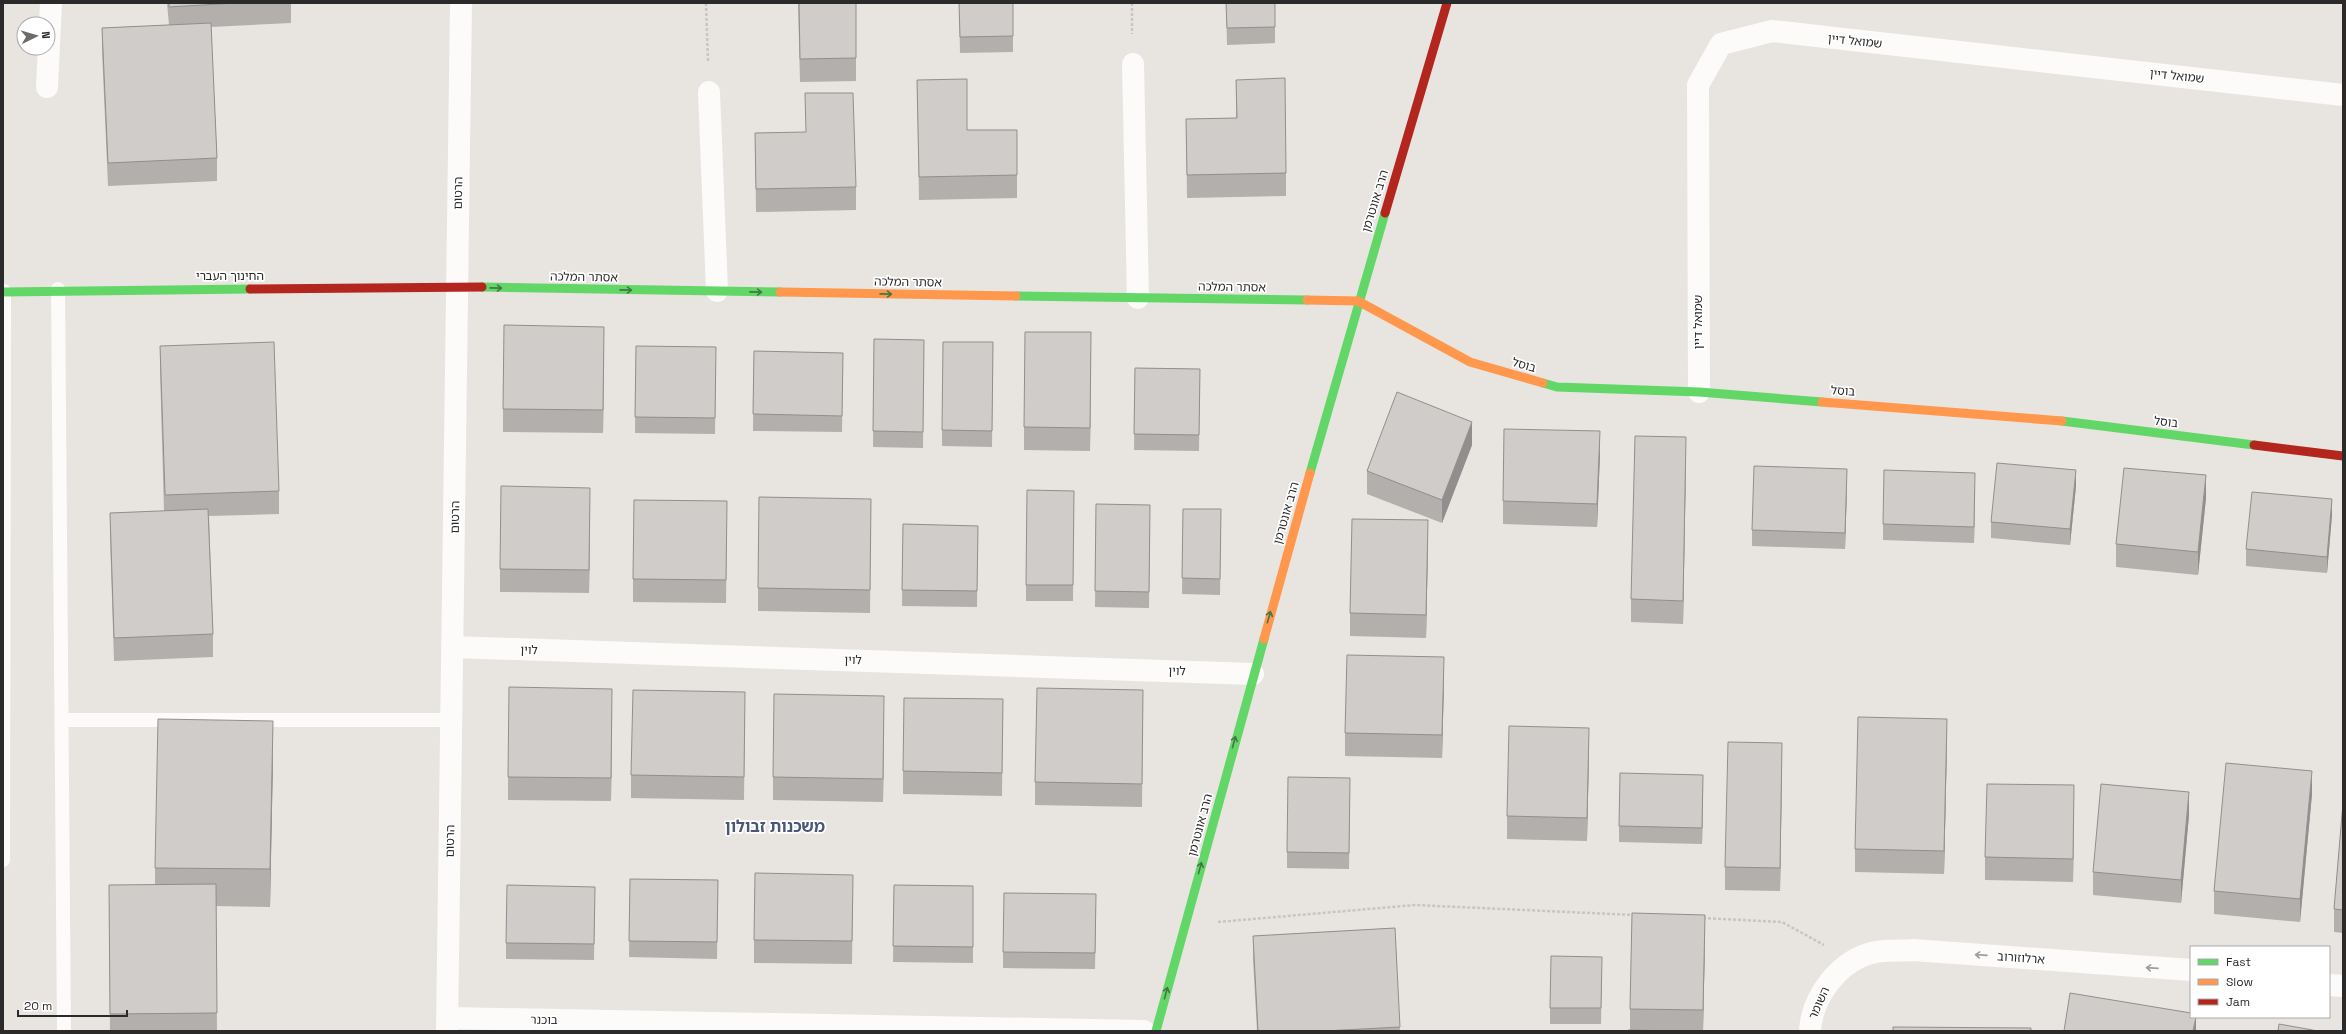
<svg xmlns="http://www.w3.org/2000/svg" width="2346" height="1034" font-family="'Space Grotesk','Noto Sans Hebrew',sans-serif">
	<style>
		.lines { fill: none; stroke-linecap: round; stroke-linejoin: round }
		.path { stroke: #c6c6c5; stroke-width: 2.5; stroke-dasharray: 3 2; stroke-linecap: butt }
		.lane { stroke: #fcfbfa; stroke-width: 14 }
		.street { stroke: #fcfbfa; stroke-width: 22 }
		.fast { stroke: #63d668; stroke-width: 9 }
		.slow { stroke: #ff974d; stroke-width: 9 }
		.jam { stroke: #b3261e; stroke-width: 9 }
		.wall { fill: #b2afad }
		.shaded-wall { fill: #918f8d }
		.building { fill: #cfccc9; stroke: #918f8d }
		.oneway { stroke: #447746 }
		.oneway2 { stroke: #9e9d9c }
		.labels { text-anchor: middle; stroke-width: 3.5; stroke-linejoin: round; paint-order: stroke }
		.street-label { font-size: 12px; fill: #2a2a2a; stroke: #fff }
		.district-label { font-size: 16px; font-weight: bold; fill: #4b5779; stroke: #fff }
	</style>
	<rect width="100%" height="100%" fill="#e8e4e0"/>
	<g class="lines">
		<path class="path" d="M 706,3 L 708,62
			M 1132,3 L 1132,34
			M 1703,918 L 1782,922 L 1824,945
			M 1218,922 L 1415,905 L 1634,915"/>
		<path class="lane" d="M 58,289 L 64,1031
			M 62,720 L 452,720
			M 3,860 L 4,291"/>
		<path class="street" d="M 1133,64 L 1138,298
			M 47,87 L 51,3
			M 709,92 L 717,291
			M 1699,392 L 1698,85 L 1721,44 L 1772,31 L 2343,95
			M 453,647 L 1253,674
			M 2329,985 L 2343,986
			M 448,1018 L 1144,1031
			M 447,1031 L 461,3
			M 1810,1031 C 1812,996 1840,959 1876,952 C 1888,950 1901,951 1913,950 L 2191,970"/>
		<path class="fast" d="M 482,287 L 780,292
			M 3,292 L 250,289
			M 1016,296 L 1307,300
			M 1543,383 L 1557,387 L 1699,392 L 1822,402
			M 2062,421 L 2254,445
			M 1310,473 L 1385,213
			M 1156,1031 L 1264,639"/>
		<path class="slow" d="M 780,292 L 1016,296
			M 1307,300 L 1358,301 L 1470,362 L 1543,383
			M 1822,402 L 2062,421
			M 1264,639 L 1310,473"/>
		<path class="jam" d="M 1385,213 L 1447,3
			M 250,289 L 482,287
			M 2254,445 L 2343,456"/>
	</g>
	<path class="wall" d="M 167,3 L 291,3 L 291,23 L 211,27 L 217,158 L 217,181 L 108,186 L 102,51 L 102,28 L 169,25 Z
		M 798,3 L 856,3 L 856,81 L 800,82 Z
		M 959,3 L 1013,3 L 1013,52 L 960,53 Z
		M 1226,3 L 1275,3 L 1275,43 L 1227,45 Z
		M 917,80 L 967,130 L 1017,175 L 1017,198 L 919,200 Z
		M 1236,80 L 1286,173 L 1286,196 L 1187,198 L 1186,119 L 1236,118 Z
		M 755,133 L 856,187 L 856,210 L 756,212 Z
		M 874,339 L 924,340 L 923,448 L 873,447 Z
		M 993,342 L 992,447 L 942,446 L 942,430 Z
		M 160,346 L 279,491 L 279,514 L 209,516 L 213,634 L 213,657 L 114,661 L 110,536 L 110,513 L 164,511 L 160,369 Z
		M 636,346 L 716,363 L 715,434 L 635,433 Z
		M 604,350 L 603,433 L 503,432 L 503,409 Z
		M 754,351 L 843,353 L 842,432 L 753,431 Z
		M 1091,356 L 1090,451 L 1024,450 L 1024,427 Z
		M 1135,368 L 1200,369 L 1199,451 L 1134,450 Z
		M 1472,445 L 1442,523 L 1367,494 L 1367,471 Z
		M 1600,454 L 1597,527 L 1503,524 L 1503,501 Z
		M 1686,460 L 1683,624 L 1631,622 L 1631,599 Z
		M 1847,485 L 1845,549 L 1752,546 L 1752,530 Z
		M 2076,486 L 2070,545 L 1991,538 L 1991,522 Z
		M 1975,489 L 1974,543 L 1883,540 L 1883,524 Z
		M 1074,491 L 1073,601 L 1026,601 L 1026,585 Z
		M 2206,498 L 2198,575 L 2116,567 L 2116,544 Z
		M 871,499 L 870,613 L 758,611 L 758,588 Z
		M 1096,504 L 1150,521 L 1149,608 L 1095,607 Z
		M 1183,509 L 1221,509 L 1220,595 L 1182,594 Z
		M 590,511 L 589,593 L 500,592 L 500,569 Z
		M 2332,515 L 2327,573 L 2246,566 L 2246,549 Z
		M 727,524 L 726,603 L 633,602 L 633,579 Z
		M 903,524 L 978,526 L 977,607 L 902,606 Z
		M 1428,544 L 1426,638 L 1350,636 L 1350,613 Z
		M 1444,680 L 1442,758 L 1345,756 L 1345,733 Z
		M 1143,690 L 1142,807 L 1035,805 L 1035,782 Z
		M 1003,699 L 1002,796 L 903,794 L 903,771 Z
		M 612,712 L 611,801 L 508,800 L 508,777 Z
		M 745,715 L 744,800 L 631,798 L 631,775 Z
		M 884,719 L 883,802 L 773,800 L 773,777 Z
		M 1947,742 L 1944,874 L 1855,872 L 1855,849 Z
		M 1589,751 L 1587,841 L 1507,839 L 1507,816 Z
		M 273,759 L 270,907 L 216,906 L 217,1031 L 110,1031 L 109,885 L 155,885 L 155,868 Z
		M 1782,766 L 1780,891 L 1725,890 L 1725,867 Z
		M 1703,791 L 1702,844 L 1619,842 L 1619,826 Z
		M 1350,794 L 1349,869 L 1287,868 L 1287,852 Z
		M 2312,794 L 2300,922 L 2214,914 L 2214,891 Z
		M 2343,803 L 2343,933 L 2334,932 L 2334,909 Z
		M 2074,808 L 2073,882 L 1985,880 L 1985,857 Z
		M 2189,815 L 2181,903 L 2093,895 L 2093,872 Z
		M 630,879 L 718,880 L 717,959 L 629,957 Z
		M 894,885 L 973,886 L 973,963 L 893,962 Z
		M 853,898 L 852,964 L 754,963 L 754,940 Z
		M 595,903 L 594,960 L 506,959 L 506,943 Z
		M 1096,910 L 1095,969 L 1003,968 L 1003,952 Z
		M 1395,928 L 1400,1031 L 1257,1031 L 1253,959 L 1253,936 Z
		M 1705,938 L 1703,1031 L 1628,1031 L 1630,1030 L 1630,1009 Z
		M 1602,973 L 1601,1024 L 1550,1024 L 1550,1008 Z"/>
	<path class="shaded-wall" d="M 604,327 L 604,350 L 603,433 L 603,410 Z
		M 1091,332 L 1091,356 L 1090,451 L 1090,428 Z
		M 1472,422 L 1472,445 L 1442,523 L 1442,500 Z
		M 1600,431 L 1600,454 L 1597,527 L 1597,504 Z
		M 1686,437 L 1686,460 L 1683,624 L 1683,601 Z
		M 1847,469 L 1847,485 L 1845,549 L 1845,533 Z
		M 2076,470 L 2076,486 L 2070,545 L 2070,529 Z
		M 1975,473 L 1975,489 L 1974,543 L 1974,527 Z
		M 2206,475 L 2206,498 L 2198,575 L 2198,552 Z
		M 590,488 L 590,511 L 589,593 L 589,570 Z
		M 2332,499 L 2332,515 L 2327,573 L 2327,557 Z
		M 1428,520 L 1428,544 L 1426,638 L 1426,615 Z
		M 1444,657 L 1444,680 L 1442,758 L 1442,735 Z
		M 612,689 L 612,712 L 611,801 L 611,778 Z
		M 884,696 L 884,719 L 883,802 L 883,779 Z
		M 1947,719 L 1947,742 L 1944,874 L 1944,851 Z
		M 273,721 L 273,759 L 270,907 L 270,869 Z
		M 1589,728 L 1589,751 L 1587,841 L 1587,818 Z
		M 1782,743 L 1782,766 L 1780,891 L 1780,868 Z
		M 2312,771 L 2312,794 L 2300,922 L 2300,899 Z
		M 1703,775 L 1703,791 L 1702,844 L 1702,828 Z
		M 2074,785 L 2074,808 L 2073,882 L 2073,859 Z
		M 2189,792 L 2189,815 L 2181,903 L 2181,880 Z
		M 1705,915 L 1705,938 L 1703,1031 L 1703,1010 Z
		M 2196,1017 L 2196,1031 L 2193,1031 Z"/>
	<path class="building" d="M 169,3 L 236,3 L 169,7 Z
		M 799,3 L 856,3 L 856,58 L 800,59 Z
		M 959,3 L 1013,3 L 1013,36 L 960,37 Z
		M 1226,3 L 1275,3 L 1275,27 L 1227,28 Z
		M 211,23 L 217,158 L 108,163 L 102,28 Z
		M 1285,78 L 1286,173 L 1187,175 L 1186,119 L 1237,118 L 1236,80 Z
		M 967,79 L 967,130 L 1017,130 L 1017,175 L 919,177 L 917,80 Z
		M 805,93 L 853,93 L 856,187 L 756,189 L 755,133 L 806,132 Z
		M 504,325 L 604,327 L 603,410 L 503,409 Z
		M 1025,332 L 1091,332 L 1090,428 L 1024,427 Z
		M 874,339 L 924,340 L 923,432 L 873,431 Z
		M 274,342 L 279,491 L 165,495 L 160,346 Z
		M 943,342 L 993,342 L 992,431 L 942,430 Z
		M 636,346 L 716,347 L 715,418 L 635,417 Z
		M 754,351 L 843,353 L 842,416 L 753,414 Z
		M 1135,368 L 1200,369 L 1199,435 L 1134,434 Z
		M 1397,392 L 1472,422 L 1442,500 L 1367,471 Z
		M 1504,429 L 1600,431 L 1597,504 L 1503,501 Z
		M 1635,436 L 1686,437 L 1683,601 L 1631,599 Z
		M 1997,463 L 2076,470 L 2070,529 L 1991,522 Z
		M 1754,466 L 1847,469 L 1845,533 L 1752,530 Z
		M 2124,468 L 2206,475 L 2198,552 L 2116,544 Z
		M 1884,470 L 1975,473 L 1974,527 L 1883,524 Z
		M 501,486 L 590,488 L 589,570 L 500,569 Z
		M 1027,490 L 1074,491 L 1073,585 L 1026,585 Z
		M 2252,492 L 2332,499 L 2327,557 L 2246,549 Z
		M 759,497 L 871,499 L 870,590 L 758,588 Z
		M 634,500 L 727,501 L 726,580 L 633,579 Z
		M 1096,504 L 1150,505 L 1149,592 L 1095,591 Z
		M 208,509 L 213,634 L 114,638 L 110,513 Z
		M 1183,509 L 1221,509 L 1220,579 L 1182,578 Z
		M 1352,519 L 1428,520 L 1426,615 L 1350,613 Z
		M 903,524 L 978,526 L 977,591 L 902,590 Z
		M 1347,655 L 1444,657 L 1442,735 L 1345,733 Z
		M 509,687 L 612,689 L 611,778 L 508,777 Z
		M 1037,688 L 1143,690 L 1142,784 L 1035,782 Z
		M 633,690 L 745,692 L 744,777 L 631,775 Z
		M 774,694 L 884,696 L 883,779 L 773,777 Z
		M 904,698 L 1003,699 L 1002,773 L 903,771 Z
		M 1858,717 L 1947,719 L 1944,851 L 1855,849 Z
		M 158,719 L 273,721 L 270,869 L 155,868 Z
		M 1509,726 L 1589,728 L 1587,818 L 1507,816 Z
		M 1728,742 L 1782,743 L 1780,868 L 1725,867 Z
		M 2226,763 L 2312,771 L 2300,899 L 2214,891 Z
		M 1620,773 L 1703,775 L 1702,828 L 1619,826 Z
		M 1288,777 L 1350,778 L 1349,853 L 1287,852 Z
		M 1987,784 L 2074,785 L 2073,859 L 1985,857 Z
		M 2101,784 L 2189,792 L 2181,880 L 2093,872 Z
		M 2343,803 L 2343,910 L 2334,909 Z
		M 755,873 L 853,875 L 852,941 L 754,940 Z
		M 630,879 L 718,880 L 717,942 L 629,941 Z
		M 216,884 L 217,1013 L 110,1014 L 109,885 Z
		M 507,885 L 595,887 L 594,944 L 506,943 Z
		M 894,885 L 973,886 L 973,947 L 893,946 Z
		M 1004,893 L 1096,894 L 1095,953 L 1003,952 Z
		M 1632,913 L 1705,915 L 1703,1010 L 1630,1009 Z
		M 1395,928 L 1400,1027 L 1324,1031 L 1258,1031 L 1253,936 Z
		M 1551,956 L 1602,957 L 1601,1008 L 1550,1008 Z
		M 2070,993 L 2191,1013 L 2191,1017 L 2196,1017 L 2193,1031 L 2064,1031 Z
		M 2279,1024 L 2318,1031 L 2278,1031 Z
		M 1893,1027 L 2031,1028 L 2031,1031 L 1893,1031 Z
		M 1628,1030 L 1675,1031 L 1628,1031 Z"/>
	<defs><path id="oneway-shaft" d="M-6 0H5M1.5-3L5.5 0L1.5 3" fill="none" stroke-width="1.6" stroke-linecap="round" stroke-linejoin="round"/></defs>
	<g class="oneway">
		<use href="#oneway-shaft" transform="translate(496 288) rotate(1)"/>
		<use href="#oneway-shaft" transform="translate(626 290) rotate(1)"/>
		<use href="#oneway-shaft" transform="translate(756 292) rotate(1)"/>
		<use href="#oneway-shaft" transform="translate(886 294) rotate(1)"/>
		<use href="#oneway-shaft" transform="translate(1269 617) rotate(-74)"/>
		<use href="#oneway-shaft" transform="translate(1234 742) rotate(-75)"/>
		<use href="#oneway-shaft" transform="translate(1200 868) rotate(-75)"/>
		<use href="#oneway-shaft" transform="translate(1166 993) rotate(-75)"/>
	</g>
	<g class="oneway2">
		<use href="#oneway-shaft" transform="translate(1981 955) rotate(-176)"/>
		<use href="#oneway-shaft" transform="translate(2152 968) rotate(-176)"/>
	</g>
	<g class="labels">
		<g class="street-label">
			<text transform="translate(1855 41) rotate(6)" y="4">שמואל דיין</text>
			<text transform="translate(2177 76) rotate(6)" y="4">שמואל דיין</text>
			<text transform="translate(458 193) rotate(-89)" y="4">הרטום</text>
			<text transform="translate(1375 201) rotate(-73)" y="4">הרב אונטרמן</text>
			<text x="230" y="280">החינוך העברי</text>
			<text transform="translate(584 277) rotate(1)" y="4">אסתר המלכה</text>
			<text transform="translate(908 282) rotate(1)" y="4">אסתר המלכה</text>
			<text transform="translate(1232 287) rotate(1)" y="4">אסתר המלכה</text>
			<text transform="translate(1698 322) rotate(-90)" y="4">שמואל דיין</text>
			<text transform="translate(1524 365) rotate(16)" y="4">בוסל</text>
			<text transform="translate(1843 391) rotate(4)" y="4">בוסל</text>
			<text transform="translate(2166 422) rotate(7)" y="4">בוסל</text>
			<text transform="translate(1286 513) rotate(-74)" y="4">הרב אונטרמן</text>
			<text transform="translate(455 517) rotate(-89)" y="4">הרטום</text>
			<text transform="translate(529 650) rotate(2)" y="4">לוין</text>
			<text transform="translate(853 660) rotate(2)" y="4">לוין</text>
			<text transform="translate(1177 671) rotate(2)" y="4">לוין</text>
			<text transform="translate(1200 825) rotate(-75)" y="4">הרב אונטרמן</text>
			<text transform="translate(450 841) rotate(-89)" y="4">הרטום</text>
			<text transform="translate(2021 958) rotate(4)" y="4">ארלוזורוב</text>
			<text transform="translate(1819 1003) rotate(-66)" y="4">השומר</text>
			<text transform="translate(544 1020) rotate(1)" y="4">בוכנר</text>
		</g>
		<g class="district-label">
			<text x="775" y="832">משכנות זבולון</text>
		</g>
	</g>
	<rect width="2346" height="1034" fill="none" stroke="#2a2a2a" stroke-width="8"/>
	<rect x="2190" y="946" width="140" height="72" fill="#ffffff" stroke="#aaaaaa"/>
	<rect x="2198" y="959" width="20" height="6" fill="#63d668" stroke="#aaaaaa"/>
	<text x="2226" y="966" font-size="12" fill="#2a2a2a">Fast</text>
	<rect x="2198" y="979" width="20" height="6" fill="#ff974d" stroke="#aaaaaa"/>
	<text x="2226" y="986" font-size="12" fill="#2a2a2a">Slow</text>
	<rect x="2198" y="999" width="20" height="6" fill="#b3261e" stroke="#aaaaaa"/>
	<text x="2226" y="1006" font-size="12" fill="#2a2a2a">Jam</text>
	<g transform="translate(36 36) rotate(85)"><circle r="19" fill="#ffffff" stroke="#aaaaaa"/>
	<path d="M0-3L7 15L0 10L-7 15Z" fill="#6c6b6a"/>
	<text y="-6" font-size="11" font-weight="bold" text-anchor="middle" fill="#2a2a2a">N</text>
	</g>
	<path d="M18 1010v6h109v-6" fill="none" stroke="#2a2a2a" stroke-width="2"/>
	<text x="24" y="1010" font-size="12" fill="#2a2a2a" stroke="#ffffff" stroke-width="3" paint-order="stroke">20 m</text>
</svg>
